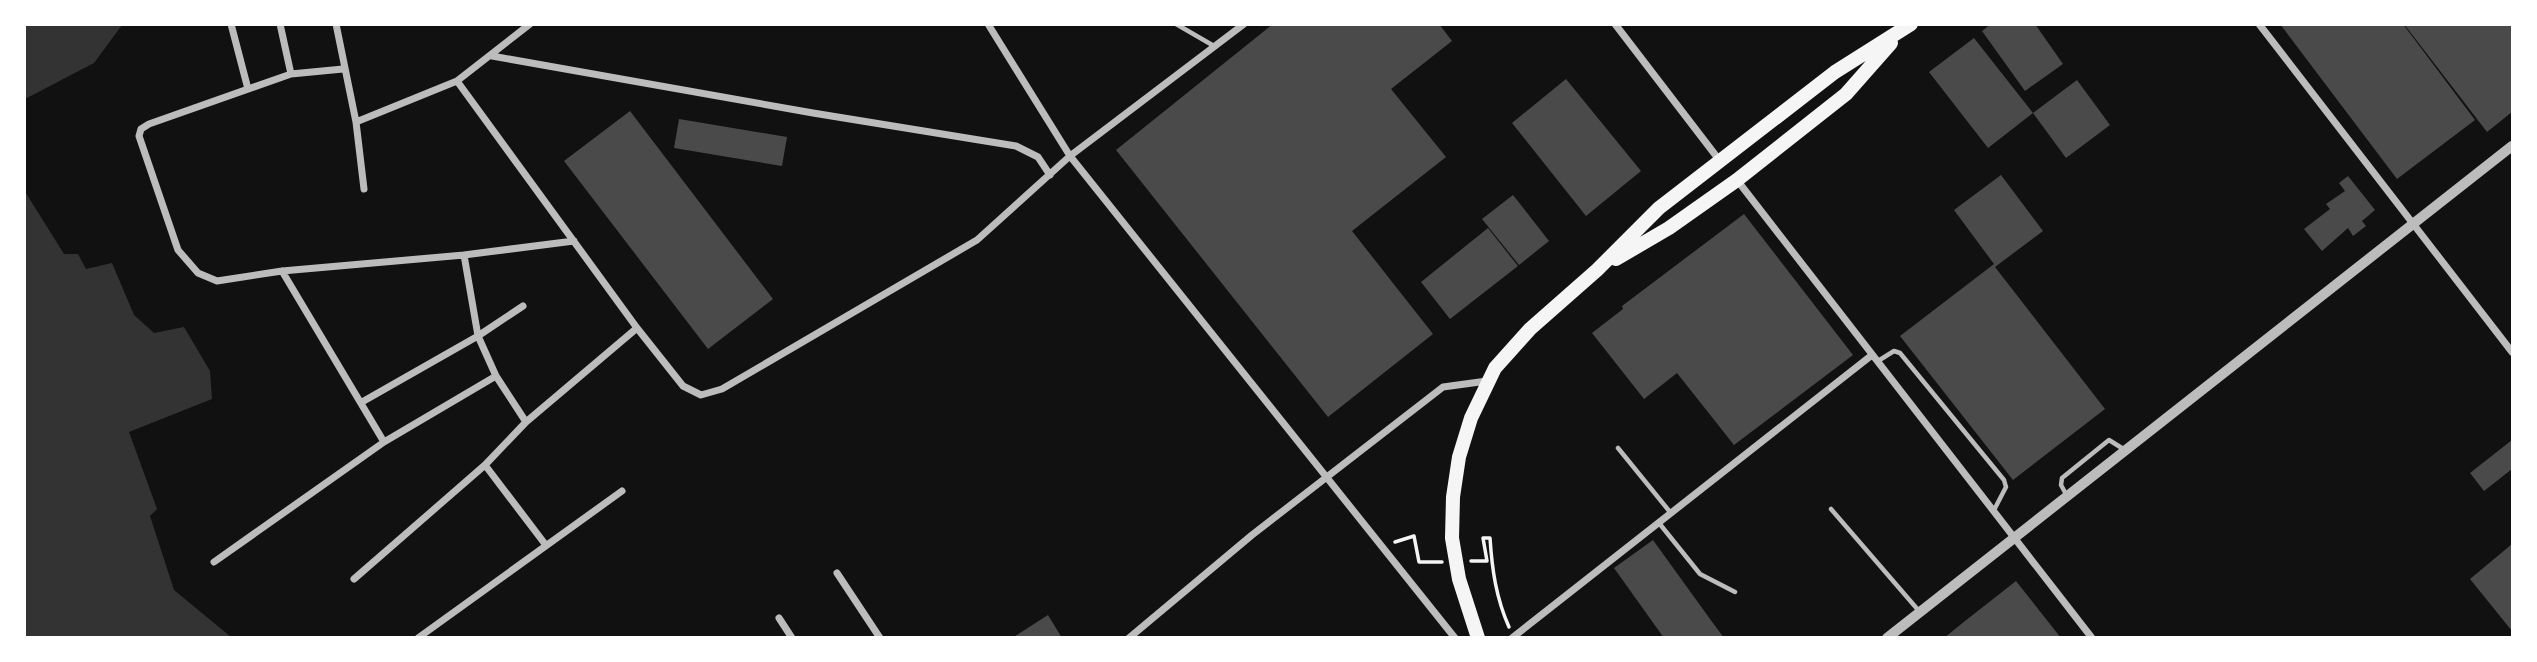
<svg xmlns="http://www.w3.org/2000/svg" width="2537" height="662" font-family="Ubuntu,sans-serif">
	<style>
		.water { fill: #333 }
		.building { fill: #4a4a4a }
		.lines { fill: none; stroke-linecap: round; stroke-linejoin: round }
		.path { stroke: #f5f5f5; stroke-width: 3.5 }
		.service { stroke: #bcbcbc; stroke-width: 4.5 }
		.minor { stroke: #bcbcbc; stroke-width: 7 }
		.tertiary { stroke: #bcbcbc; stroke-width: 10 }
		.primary { stroke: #f5f5f5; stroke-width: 14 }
	</style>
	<rect width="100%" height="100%" fill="#111"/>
	<path class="water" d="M 25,24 L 122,24 L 122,25 L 94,63 L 25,99 Z
		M 24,190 L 64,254 L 78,254 L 86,269 L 112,263 L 134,315 L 154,333 L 184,327 L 210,371 L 212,399 L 129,432 L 157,509 L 150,516 L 174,590 L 231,637 L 25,637 Z"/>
	<path class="building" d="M 1273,24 L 1439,24 L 1452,41 L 1391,89 L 1446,157 L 1352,231 L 1433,334 L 1328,417 L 1116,150 Z
		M 1991,24 L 2035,24 L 2063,64 L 2025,91 L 1982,31 Z
		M 2280,24 L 2403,24 L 2475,120 L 2397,179 Z
		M 2404,24 L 2512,24 L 2512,112 L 2487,132 Z
		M 1974,38 L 2033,113 L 1988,148 L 1929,72 Z
		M 1566,79 L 1641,171 L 1586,216 L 1512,123 Z
		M 2077,80 L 2110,125 L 2066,158 L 2033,113 Z
		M 630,111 L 773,299 L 708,349 L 564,161 Z
		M 679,119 L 787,137 L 782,166 L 674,148 Z
		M 2001,175 L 2043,231 L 1995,267 L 2105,409 L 2013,480 L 1900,336 L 1994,264 L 1954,210 Z
		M 2348,176 L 2375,210 L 2362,221 L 2366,226 L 2353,236 L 2348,228 L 2322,251 L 2304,229 L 2330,209 L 2326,204 L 2345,191 L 2339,183 Z
		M 1513,195 L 1549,241 L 1519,265 L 1482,219 Z
		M 1744,214 L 1853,355 L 1734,445 L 1677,373 L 1644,399 L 1592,333 L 1623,309 L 1622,306 Z
		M 1488,228 L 1518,266 L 1450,319 L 1421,282 Z
		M 2512,440 L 2512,469 L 2484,491 L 2470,473 Z
		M 1653,540 L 1710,619 L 1724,638 L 1664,638 L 1614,568 Z
		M 2512,544 L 2512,631 L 2470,579 Z
		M 2016,581 L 2061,638 L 1944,638 L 1965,621 Z
		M 1048,615 L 1062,638 L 1012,638 Z"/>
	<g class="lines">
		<path class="path" d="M 1483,538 L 1490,538 C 1492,569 1496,598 1509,627
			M 1395,542 L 1414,536 L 1419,562 L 1442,562
			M 1471,561 L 1487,561 L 1483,538"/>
		<path class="service" d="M 1176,24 L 1214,46
			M 1878,361 L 1894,351 L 1900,353 L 2004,480 L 2006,487 L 1994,510
			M 1618,448 L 1670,512
			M 2067,496 L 2061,485 L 2062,478 L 2109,440 L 2125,450
			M 1831,509 L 1919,611
			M 1659,523 L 1700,574 L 1735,592"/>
		<path class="minor" d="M 231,24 L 248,89
			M 280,24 L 291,74
			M 336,24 L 356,122
			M 530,24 L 457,81 L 637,328 L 683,386 L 701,395 L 722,389 L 977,240 L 1070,156 L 1244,24
			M 988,24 L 1070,156 L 1455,638
			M 1615,24 L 1720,161
			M 2259,24 L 2512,352
			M 492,56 L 813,113 L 1016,146 L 1038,157 L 1050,175
			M 343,69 L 291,74 L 149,124 L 141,129 L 139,136 L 178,250 L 198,273 L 217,281 L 282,271 L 464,255 L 574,241
			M 1737,180 L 2092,638
			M 364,189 L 356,122 L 457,81
			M 464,255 L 478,336 L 496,376 L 526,422
			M 282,271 L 384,442
			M 362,402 L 478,336 L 523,306
			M 485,465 L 545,544
			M 214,562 L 384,442 L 496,376
			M 837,573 L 880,638
			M 354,579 L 485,465 L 526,422 L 637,328
			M 779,618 L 792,638
			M 418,638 L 622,491
			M 1129,638 L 1252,535 L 1443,387 L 1487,381
			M 1512,638 L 1872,355"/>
		<path class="tertiary" d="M 1887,638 L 2512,146"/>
		<path class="primary" d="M 1616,259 L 1669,228 L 1737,180 L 1846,94 L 1891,43
			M 1478,638 L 1459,579 L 1452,538 L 1453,497 L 1459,457 L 1471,418 L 1495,368 L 1530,329 L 1597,270 L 1659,208 L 1835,72 L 1911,24"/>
	</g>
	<rect width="2537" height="662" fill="none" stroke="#ffffff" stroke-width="52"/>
</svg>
